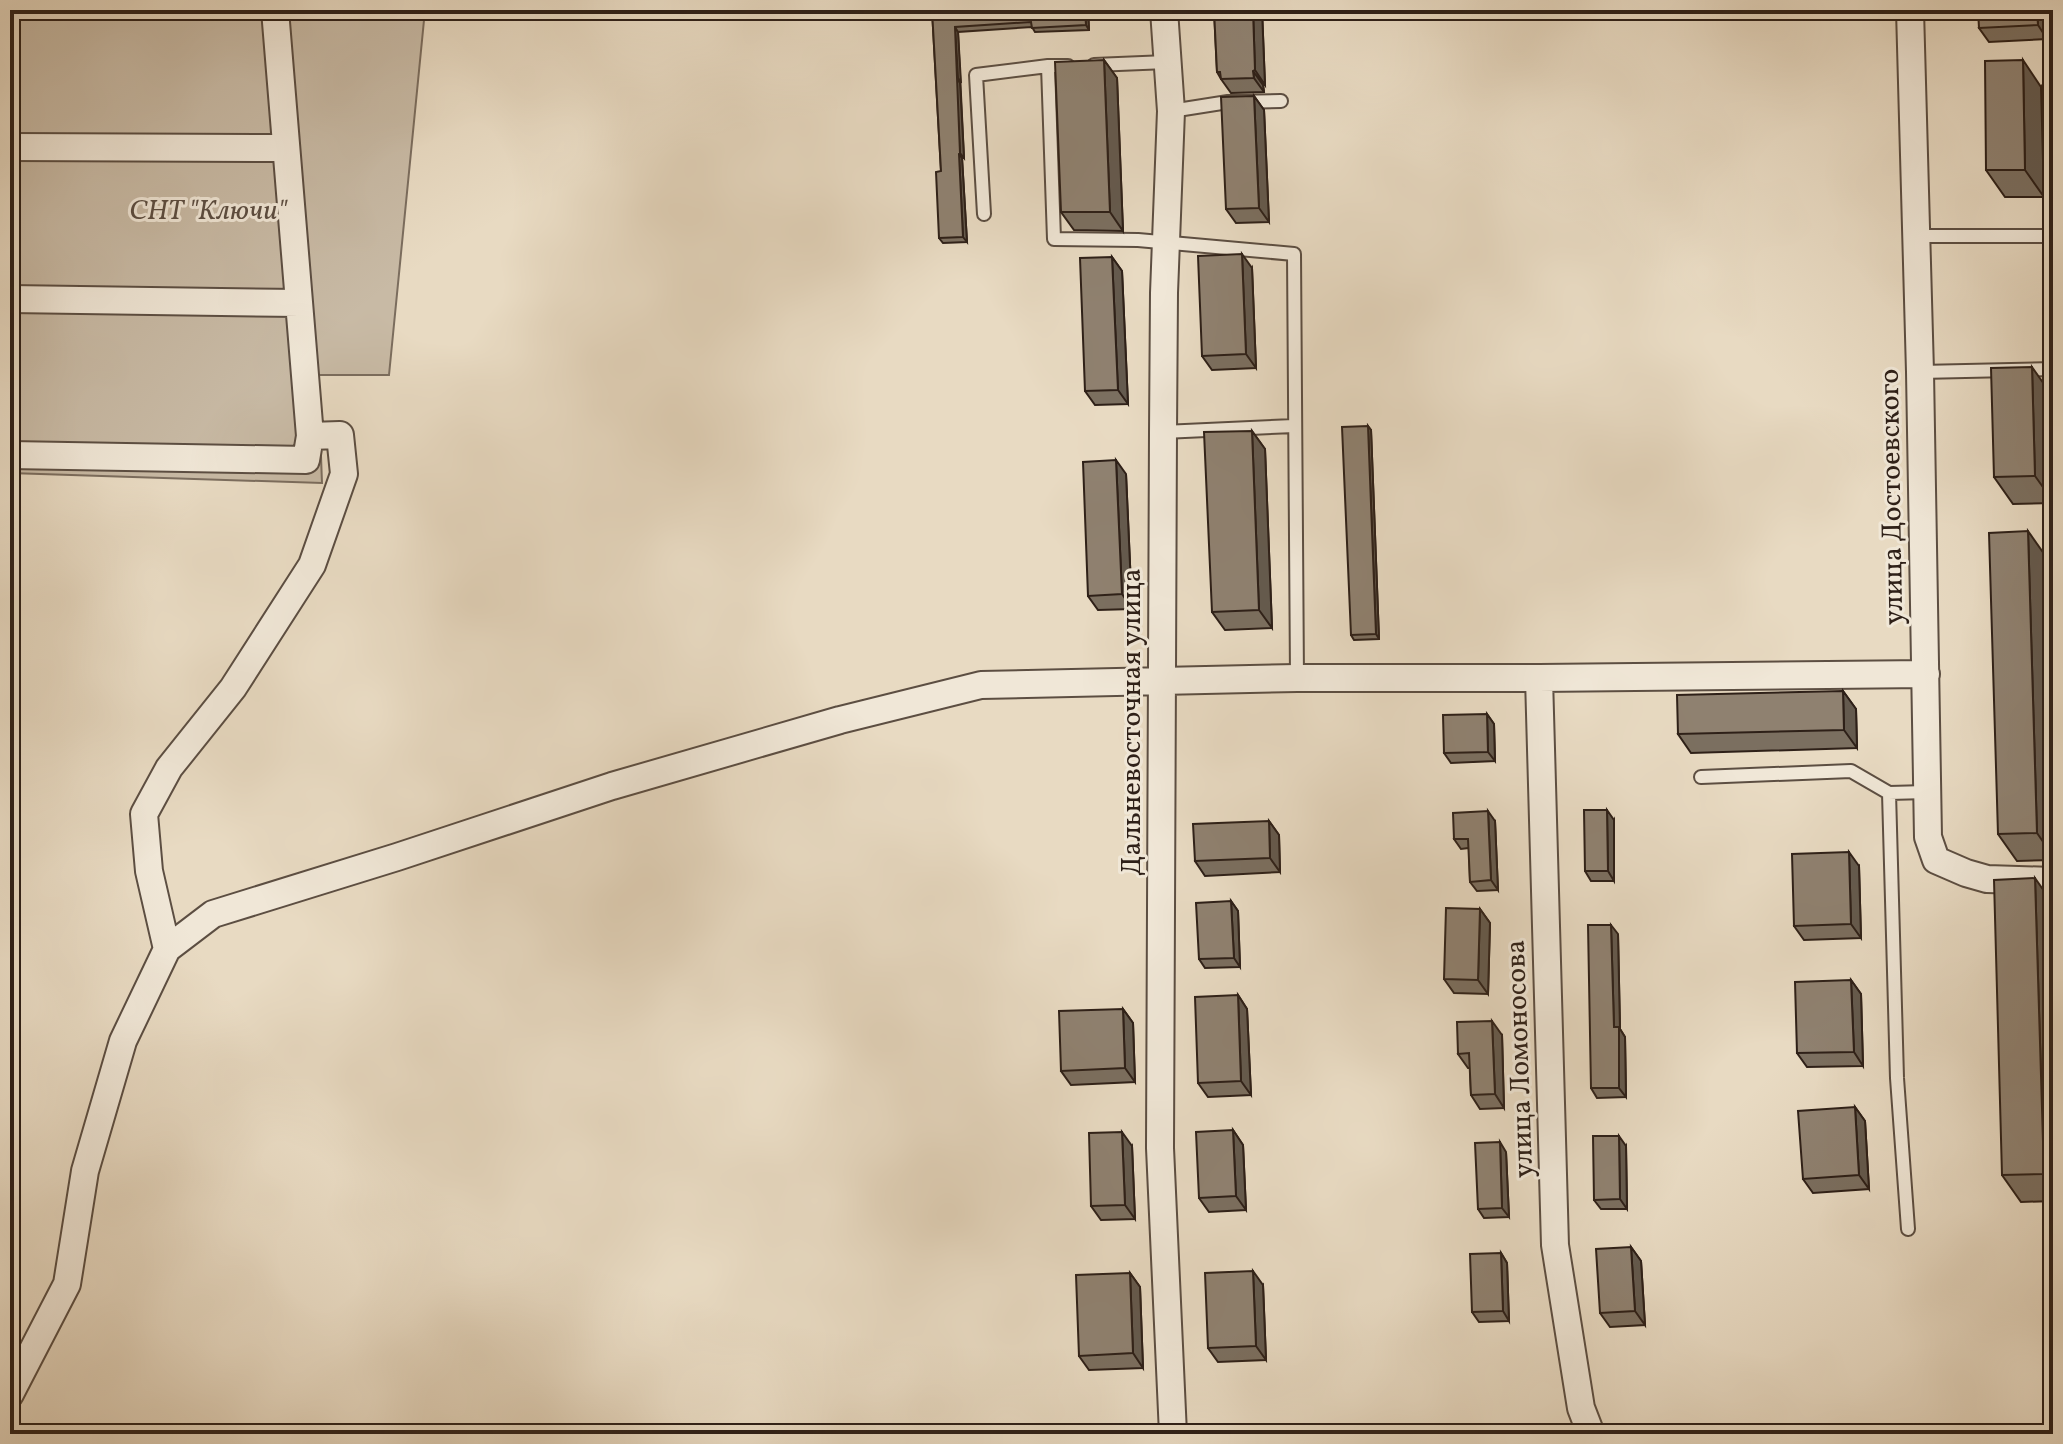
<svg xmlns="http://www.w3.org/2000/svg" width="2063" height="1444" font-family="Vollkorn,serif">
	<style>
		.green { fill: #c8baa5; stroke: #7b6d5e; stroke-width: 2 }
		.lines { fill: none; stroke-linecap: round; stroke-linejoin: round }
		.service-casing { stroke: #5c4e42; stroke-width: 16 }
		.minor-casing { stroke: #5c4e42; stroke-width: 30 }
		.service { stroke: #f0e7d7; stroke-width: 12 }
		.minor { stroke: #f0e7d7; stroke-width: 26 }
		.wall { fill: #7b6f60; stroke: #2e2018; stroke-width: 2 }
		.shaded-wall { fill: #645a4e; stroke: #2e2018; stroke-width: 2 }
		.building { fill: #8f8170; stroke: #2e2018; stroke-width: 2 }
		.labels { text-anchor: middle; stroke-width: 6; stroke-linejoin: round; paint-order: stroke }
		.park-label { font-size: 28px; font-style: italic; fill: #5c4e42; stroke: #f0e7d7 }
		.street-label { font-size: 28px; fill: #2e2018; stroke: #f0e7d7 }
	</style>
	<rect width="100%" height="100%" fill="#e8dac2"/>
	<filter id="stains"><feTurbulence type="fractalNoise" baseFrequency=".0025" numOctaves="4"/><feColorMatrix values="0 0 0 0 .2 0 0 0 0 .09 0 0 0 0 .02 0 0 0 .5 -.17"/></filter>
	<radialGradient id="worn" r=".72"><stop offset=".6" stop-color="#630" stop-opacity="0"/><stop offset="1" stop-color="#630" stop-opacity=".3"/></radialGradient>
	<path class="green" d="M 10,10 L 425,10 L 389,375 L 318,375 L 322,483 L 10,473 Z"/>
	<g class="lines">
		<g class="service-casing">
			<path id="service" d="M 1094,65 L 1167,62
				M 1068,66 L 1048,66 L 1054,239 L 1138,240 L 1294,254 L 1297,678
				M 1171,111 L 1228,102 L 1281,101
				M 984,214 L 976,75 L 1048,66
				M 1916,236 L 2053,236
				M 1920,372 L 2053,369
				M 1163,432 L 1294,426
				M 1701,777 L 1851,771 L 1889,793
				M 1908,1229 L 1897,1078 L 1889,793 L 1927,792"/>
		</g>
		<g class="minor-casing">
			<path id="minor" d="M 1164,10 L 1171,111 L 1164,293 L 1163,432 L 1160,1148 L 1173,1434
				M 1910,10 L 1920,372 L 1928,837 L 1936,860 L 1966,873 L 1987,879 L 2053,881
				M 10,147 L 286,148
				M 10,299 L 299,303
				M 10,455 L 306,460 L 310,436 L 275,10
				M 1539,678 L 1555,1245 L 1581,1408 L 1591,1434
				M 167,949 L 149,871 L 144,814 L 169,768 L 233,688 L 312,565 L 344,474 L 340,435 L 310,436
				M 10,1394 L 67,1284 L 85,1171 L 123,1041 L 167,949 L 213,914 L 397,857 L 612,786 L 840,720 L 981,685 L 1297,678 L 1539,678 L 1926,674"/>
		</g>
		<use href="#service" class="service"/>
		<use href="#minor" class="minor"/>
	</g>
	<path class="wall" d="M 932,10 L 1088,10 L 1089,30 L 1035,32 L 1032,27 L 958,32 L 964,158 L 962,158 L 967,242 L 943,243 L 939,238 L 941,171 Z
		M 1214,10 L 1262,10 L 1265,85 L 1263,85 L 1264,92 L 1231,93 L 1221,79 L 1217,72 Z
		M 2046,10 L 2047,39 L 1989,42 L 1979,28 Z
		M 1104,60 L 1117,78 L 1123,231 L 1074,230 L 1061,212 Z
		M 2041,87 L 2044,197 L 2005,197 L 1986,170 Z
		M 1254,96 L 1264,110 L 1269,222 L 1236,223 L 1226,209 Z
		M 1112,257 L 1122,271 L 1128,404 L 1095,405 L 1085,391 Z
		M 1252,268 L 1256,368 L 1212,370 L 1202,356 Z
		M 2051,394 L 2053,503 L 2013,504 L 1994,477 Z
		M 1368,426 L 1371,430 L 1379,639 L 1354,640 L 1351,635 Z
		M 1252,431 L 1265,449 L 1272,628 L 1225,630 L 1212,612 Z
		M 1126,474 L 1132,609 L 1098,610 L 1088,596 Z
		M 2047,558 L 2053,766 L 2053,860 L 2017,861 L 1998,834 Z
		M 1843,691 L 1856,709 L 1857,748 L 1691,753 L 1678,734 Z
		M 1487,714 L 1494,724 L 1495,761 L 1451,763 L 1444,753 Z
		M 1614,820 L 1614,881 L 1591,881 L 1585,871 Z
		M 1269,821 L 1279,835 L 1280,872 L 1205,876 L 1195,861 Z
		M 1495,821 L 1498,890 L 1477,891 L 1470,882 L 1469,848 L 1461,849 L 1454,839 Z
		M 1859,866 L 1861,938 L 1804,940 L 1794,926 Z
		M 1231,901 L 1238,911 L 1240,967 L 1205,968 L 1199,959 Z
		M 2053,904 L 2053,1201 L 2021,1202 L 2002,1175 Z
		M 1480,909 L 1490,923 L 1488,994 L 1454,993 L 1444,979 Z
		M 1618,934 L 1620,1029 L 1625,1037 L 1626,1097 L 1597,1098 L 1591,1088 Z
		M 1851,980 L 1861,994 L 1863,1066 L 1807,1067 L 1797,1053 Z
		M 1238,995 L 1247,1009 L 1251,1095 L 1208,1097 L 1198,1083 Z
		M 1123,1009 L 1133,1023 L 1135,1082 L 1071,1085 L 1061,1071 Z
		M 1502,1035 L 1504,1108 L 1480,1109 L 1471,1095 L 1470,1068 L 1468,1068 L 1458,1054 Z
		M 1855,1107 L 1865,1121 L 1869,1189 L 1813,1193 L 1803,1179 Z
		M 1233,1130 L 1243,1145 L 1246,1210 L 1209,1212 L 1199,1198 Z
		M 1132,1146 L 1135,1219 L 1101,1220 L 1091,1206 Z
		M 1626,1146 L 1627,1209 L 1601,1209 L 1594,1200 Z
		M 1506,1152 L 1509,1217 L 1484,1218 L 1478,1209 Z
		M 1631,1247 L 1641,1261 L 1645,1325 L 1610,1327 L 1600,1313 Z
		M 1501,1253 L 1507,1263 L 1509,1321 L 1479,1322 L 1472,1312 Z
		M 1130,1273 L 1140,1287 L 1143,1368 L 1089,1370 L 1079,1356 Z
		M 1263,1285 L 1266,1360 L 1218,1362 L 1208,1348 Z"/>
	<path class="shaded-wall" d="M 1085,10 L 1088,10 L 1089,30 L 1086,25 Z
		M 1253,10 L 1262,10 L 1265,85 L 1255,70 Z
		M 2037,10 L 2046,10 L 2047,39 L 2038,25 Z
		M 955,27 L 958,32 L 961,83 L 958,78 Z
		M 1104,60 L 1117,78 L 1123,231 L 1110,212 Z
		M 2023,60 L 2041,87 L 2044,197 L 2025,170 Z
		M 1253,71 L 1263,85 L 1264,92 L 1254,78 Z
		M 956,78 L 960,83 L 964,158 L 960,153 Z
		M 1254,96 L 1264,110 L 1269,222 L 1259,208 Z
		M 959,154 L 962,158 L 967,242 L 963,237 Z
		M 1242,254 L 1252,268 L 1256,368 L 1246,354 Z
		M 1112,257 L 1122,271 L 1128,404 L 1118,390 Z
		M 2032,367 L 2051,394 L 2053,501 L 2035,476 Z
		M 1368,426 L 1371,430 L 1379,639 L 1376,634 Z
		M 1252,431 L 1265,449 L 1272,628 L 1259,610 Z
		M 1116,460 L 1126,474 L 1132,609 L 1122,594 Z
		M 2028,531 L 2047,558 L 2053,766 L 2053,856 L 2037,833 Z
		M 1843,691 L 1856,709 L 1857,748 L 1844,730 Z
		M 1487,714 L 1494,724 L 1495,761 L 1488,752 Z
		M 1607,810 L 1614,820 L 1614,881 L 1608,871 Z
		M 1488,811 L 1495,821 L 1498,890 L 1491,880 Z
		M 1269,821 L 1279,835 L 1280,872 L 1270,858 Z
		M 1849,852 L 1859,866 L 1861,938 L 1851,924 Z
		M 2035,878 L 2053,904 L 2053,1187 L 2044,1174 Z
		M 1231,901 L 1238,911 L 1240,967 L 1234,958 Z
		M 1480,909 L 1490,923 L 1488,994 L 1478,980 Z
		M 1611,925 L 1618,934 L 1620,1029 L 1625,1037 L 1626,1097 L 1619,1088 L 1614,1027 Z
		M 1851,980 L 1861,994 L 1863,1066 L 1854,1052 Z
		M 1238,995 L 1247,1009 L 1251,1095 L 1241,1081 Z
		M 1123,1009 L 1133,1023 L 1135,1082 L 1125,1068 Z
		M 1492,1021 L 1502,1035 L 1504,1108 L 1495,1094 Z
		M 1855,1107 L 1865,1121 L 1869,1189 L 1859,1175 Z
		M 1233,1130 L 1243,1145 L 1246,1210 L 1236,1196 Z
		M 1122,1132 L 1132,1146 L 1135,1219 L 1125,1205 Z
		M 1619,1136 L 1626,1146 L 1627,1209 L 1620,1199 Z
		M 1500,1142 L 1506,1152 L 1509,1217 L 1502,1208 Z
		M 1631,1247 L 1641,1261 L 1645,1325 L 1635,1311 Z
		M 1501,1253 L 1507,1263 L 1509,1321 L 1503,1311 Z
		M 1253,1271 L 1263,1285 L 1266,1360 L 1256,1346 Z
		M 1130,1273 L 1140,1287 L 1143,1368 L 1133,1353 Z"/>
	<path class="building" d="M 932,10 L 1085,10 L 1086,25 L 1032,28 L 1031,22 L 955,27 L 960,153 L 959,154 L 963,237 L 939,238 L 936,172 L 941,171 Z
		M 1214,10 L 1253,10 L 1255,70 L 1253,71 L 1254,78 L 1221,79 L 1220,72 L 1217,72 Z
		M 1978,10 L 2037,10 L 2038,25 L 1979,28 Z
		M 1104,60 L 1110,212 L 1061,212 L 1055,62 Z
		M 2023,60 L 2025,170 L 1986,170 L 1985,61 Z
		M 1254,96 L 1259,208 L 1226,209 L 1221,97 Z
		M 1242,254 L 1246,354 L 1202,356 L 1198,256 Z
		M 1112,257 L 1118,390 L 1085,391 L 1080,258 Z
		M 2032,367 L 2035,476 L 1994,477 L 1991,368 Z
		M 1368,426 L 1376,634 L 1351,635 L 1342,427 Z
		M 1252,431 L 1259,610 L 1212,612 L 1204,432 Z
		M 1116,460 L 1122,594 L 1088,596 L 1083,462 Z
		M 2028,531 L 2037,833 L 1998,834 L 1989,533 Z
		M 1843,691 L 1844,730 L 1678,734 L 1677,695 Z
		M 1487,714 L 1488,752 L 1444,753 L 1443,715 Z
		M 1584,810 L 1607,810 L 1608,871 L 1585,871 Z
		M 1488,811 L 1491,880 L 1470,882 L 1468,839 L 1454,839 L 1453,813 Z
		M 1269,821 L 1270,858 L 1195,861 L 1193,824 Z
		M 1849,852 L 1851,924 L 1794,926 L 1792,854 Z
		M 2035,878 L 2044,1174 L 2002,1175 L 1994,880 Z
		M 1231,901 L 1234,958 L 1199,959 L 1196,903 Z
		M 1446,908 L 1480,909 L 1478,980 L 1444,979 Z
		M 1588,925 L 1611,925 L 1614,1027 L 1619,1027 L 1619,1088 L 1591,1088 Z
		M 1851,980 L 1854,1052 L 1797,1053 L 1795,982 Z
		M 1238,995 L 1241,1081 L 1198,1083 L 1195,997 Z
		M 1123,1009 L 1125,1068 L 1061,1071 L 1059,1011 Z
		M 1492,1021 L 1495,1094 L 1471,1095 L 1469,1053 L 1458,1054 L 1457,1022 Z
		M 1855,1107 L 1859,1175 L 1803,1179 L 1798,1111 Z
		M 1233,1130 L 1236,1196 L 1199,1198 L 1196,1132 Z
		M 1122,1132 L 1125,1205 L 1091,1206 L 1089,1133 Z
		M 1593,1136 L 1619,1136 L 1620,1199 L 1594,1200 Z
		M 1500,1142 L 1502,1208 L 1478,1209 L 1475,1143 Z
		M 1631,1247 L 1635,1311 L 1600,1313 L 1596,1249 Z
		M 1501,1253 L 1503,1311 L 1472,1312 L 1470,1254 Z
		M 1253,1271 L 1256,1346 L 1208,1348 L 1205,1273 Z
		M 1130,1273 L 1133,1353 L 1079,1356 L 1076,1275 Z
		M 1248,1426 L 1249,1434 L 1213,1434 L 1212,1428 Z
		M 1127,1433 L 1127,1434 L 1094,1434 Z"/>
	<g class="labels">
		<g class="park-label">
			<text x="208" y="219">СНТ "Ключи"</text>
		</g>
		<g class="street-label">
			<text transform="translate(1890 497) rotate(-91)" y="10">улица Достоевского</text>
			<text transform="translate(1130 722) rotate(-90)" y="10">Дальневосточная улица</text>
			<text transform="translate(1518 1059) rotate(-92)" y="10">улица Ломоносова</text>
		</g>
	</g>
	<rect width="2063" height="1444" fill="none" stroke="#e8dac2" stroke-width="40"/>
	<rect x="12" y="12" width="2039" height="1420" fill="none" stroke="#2e2018" stroke-width="4"/>
	<rect x="20" y="20" width="2023" height="1404" fill="none" stroke="#2e2018" stroke-width="2"/>
	<rect width="100%" height="100%" filter="url(#stains)"/>
	<rect width="100%" height="100%" fill="url(#worn)"/>
</svg>
